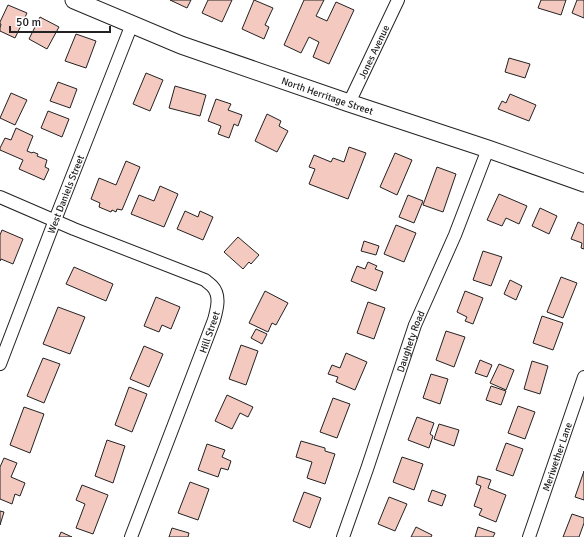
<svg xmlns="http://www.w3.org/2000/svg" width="584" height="537" font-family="Signika,sans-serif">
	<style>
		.building { fill: #f3c9c0; stroke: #222 }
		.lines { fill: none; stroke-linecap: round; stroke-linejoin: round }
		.street-casing { stroke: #222; stroke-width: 14 }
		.secondary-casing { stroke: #222; stroke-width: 19 }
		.street { stroke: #fff; stroke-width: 12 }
		.secondary { stroke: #fff; stroke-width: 17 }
		.labels { text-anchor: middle; stroke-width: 3; stroke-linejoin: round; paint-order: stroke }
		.street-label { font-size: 10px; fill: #222; stroke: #fff }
	</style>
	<rect width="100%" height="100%" fill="#fff"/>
	<path class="building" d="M 170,0 L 191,0 L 187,8 Z
		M 208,0 L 232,0 L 222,22 L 202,13 Z
		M 254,0 L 273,8 L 265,25 L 269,27 L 264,39 L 242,29 Z
		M 304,0 L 324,0 L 316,16 L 327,21 L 336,2 L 354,10 L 329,64 L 313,57 L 319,42 L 309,37 L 301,53 L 284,45 Z
		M 541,0 L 566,0 L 561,15 L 538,8 Z
		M 577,0 L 584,0 L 584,18 L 572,13 Z
		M 8,5 L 27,13 L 15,38 L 0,31 L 0,28 L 1,24 L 0,24 L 0,22 Z
		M 40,17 L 59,27 L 47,49 L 29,39 Z
		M 76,34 L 96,41 L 86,68 L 65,61 Z
		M 509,58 L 530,64 L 525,78 L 505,72 Z
		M 146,73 L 163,80 L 150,111 L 133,104 Z
		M 58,82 L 77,89 L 70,108 L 50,101 Z
		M 175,86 L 206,95 L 200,116 L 169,108 Z
		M 11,93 L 27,100 L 15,125 L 0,118 Z
		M 510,94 L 536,105 L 529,121 L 498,109 L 502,101 L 506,103 Z
		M 216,99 L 231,104 L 228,110 L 242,115 L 238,126 L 234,124 L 229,138 L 218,134 L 221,126 L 208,121 Z
		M 48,111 L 69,119 L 62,137 L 41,128 Z
		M 267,114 L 281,121 L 279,126 L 288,131 L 277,152 L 255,141 Z
		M 16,128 L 33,136 L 27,151 L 32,153 L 33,152 L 38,154 L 37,156 L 47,160 L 45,167 L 49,169 L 44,180 L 19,169 L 23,160 L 0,150 L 0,148 L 5,138 L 11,140 Z
		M 349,147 L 366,153 L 348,199 L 309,184 L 315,169 L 309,167 L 314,155 L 331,162 L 333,158 L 344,162 Z
		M 395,153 L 412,160 L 397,195 L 380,187 Z
		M 126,161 L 140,167 L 122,210 L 117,209 L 116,212 L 112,210 L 111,212 L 99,207 L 100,203 L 91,199 L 99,178 L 116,185 Z
		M 437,167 L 456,174 L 443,212 L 423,205 Z
		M 160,186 L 178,194 L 164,227 L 131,214 L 139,195 L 154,201 Z
		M 499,194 L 527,206 L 519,224 L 506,218 L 502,226 L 487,220 Z
		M 408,195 L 423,201 L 414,223 L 399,217 Z
		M 540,208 L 557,216 L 549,234 L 532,226 Z
		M 185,211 L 198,217 L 200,211 L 213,217 L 203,240 L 177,229 Z
		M 578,222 L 584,225 L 584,249 L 581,248 L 582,243 L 571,239 Z
		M 396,225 L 416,233 L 404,262 L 384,254 Z
		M 2,230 L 23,239 L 13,264 L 1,259 L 0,261 L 0,235 Z
		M 238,237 L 259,255 L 251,264 L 249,262 L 243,269 L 224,252 Z
		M 364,241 L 379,246 L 376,255 L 361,251 Z
		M 483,251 L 502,257 L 491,286 L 473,280 Z
		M 368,262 L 377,266 L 375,269 L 383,272 L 376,291 L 351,281 L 357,266 L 365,269 Z
		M 74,267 L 113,284 L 106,301 L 66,284 Z
		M 561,277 L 577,283 L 563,318 L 547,312 Z
		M 510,280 L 522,286 L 516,300 L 504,294 Z
		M 265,291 L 288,303 L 276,325 L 272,323 L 268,332 L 249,323 Z
		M 465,291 L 483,298 L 473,324 L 465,321 L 467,317 L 457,312 Z
		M 156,297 L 180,307 L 171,329 L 162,325 L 159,332 L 144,326 Z
		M 368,302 L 385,308 L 374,339 L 357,333 Z
		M 58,307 L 85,317 L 70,354 L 43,344 Z
		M 542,316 L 563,323 L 553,350 L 533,343 Z
		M 256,329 L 267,334 L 262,344 L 251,338 Z
		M 446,331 L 465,337 L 454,367 L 436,360 Z
		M 241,345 L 258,351 L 246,385 L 229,379 Z
		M 144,346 L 163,354 L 149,387 L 130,379 Z
		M 346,353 L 367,362 L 355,390 L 336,382 L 338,377 L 328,374 L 332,365 L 340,368 Z
		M 43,358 L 60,364 L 44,403 L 27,396 Z
		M 480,360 L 492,365 L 487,377 L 475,373 Z
		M 532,361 L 548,366 L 540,394 L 524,389 Z
		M 499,364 L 514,370 L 506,390 L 490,383 Z
		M 431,374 L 448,379 L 440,404 L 423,398 Z
		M 491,386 L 506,391 L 501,405 L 486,400 Z
		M 129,387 L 147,394 L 132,432 L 115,425 Z
		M 227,395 L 253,407 L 248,417 L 240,413 L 232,429 L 215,421 Z
		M 333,398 L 350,404 L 337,438 L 320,432 Z
		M 518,406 L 535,412 L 525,439 L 508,433 Z
		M 24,407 L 44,414 L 30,453 L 10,445 Z
		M 417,417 L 434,423 L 430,434 L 433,436 L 429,448 L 408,440 Z
		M 439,424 L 459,430 L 454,446 L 434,439 Z
		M 107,440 L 125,446 L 113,483 L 95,476 Z
		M 301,441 L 325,448 L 325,451 L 335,454 L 325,484 L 307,478 L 312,462 L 296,457 Z
		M 506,443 L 523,449 L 513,476 L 496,470 Z
		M 207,444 L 225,450 L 222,457 L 231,461 L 228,470 L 221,468 L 218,477 L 198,470 Z
		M 402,457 L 423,464 L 414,490 L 393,482 Z
		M 4,458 L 17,463 L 11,477 L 25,483 L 20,496 L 15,494 L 12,504 L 0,499 L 0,467 Z
		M 584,471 L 584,500 L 575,497 Z
		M 478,476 L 491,480 L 488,488 L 506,495 L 496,522 L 479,515 L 482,509 L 474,506 L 481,486 L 476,484 Z
		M 190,482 L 209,489 L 198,520 L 178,513 Z
		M 82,485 L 108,495 L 93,534 L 76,528 L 85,504 L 76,500 Z
		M 432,490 L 446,495 L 442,506 L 428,501 Z
		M 304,492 L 321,498 L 310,528 L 293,521 Z
		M 389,497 L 407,504 L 395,531 L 378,524 Z
		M 0,511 L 4,512 L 0,525 Z
		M 572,514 L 584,518 L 584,523 L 579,537 L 563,537 Z
		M 416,527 L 432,535 L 431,537 L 411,537 Z
		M 478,527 L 495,533 L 493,537 L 475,537 Z
		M 172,528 L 189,533 L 188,537 L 169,537 Z
		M 61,532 L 72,537 L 59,537 Z"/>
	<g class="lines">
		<g class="street-casing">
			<g id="street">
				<path id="s1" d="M 349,103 L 398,0"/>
				<path d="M 0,197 L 74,229 L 205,280 C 207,282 210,284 212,286 C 221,295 217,309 214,320 L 131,537"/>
				<path id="s2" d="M 0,364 L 55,220 L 132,24"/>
				<path id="s3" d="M 343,537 L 367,469 L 415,325 L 455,235 L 488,149"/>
				<path id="s4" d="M 529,537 L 584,377"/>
			</g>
		</g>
		<g class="secondary-casing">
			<g id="secondary">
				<path id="s5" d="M 74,0 L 181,45 L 349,103 L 488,149 L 584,183"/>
			</g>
		</g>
		<use href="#street" class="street"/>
		<use href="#secondary" class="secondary"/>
	</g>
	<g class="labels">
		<g class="street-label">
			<text dy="4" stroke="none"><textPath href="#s1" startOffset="57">Jones Avenue</textPath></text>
			<text dy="4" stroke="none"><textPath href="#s5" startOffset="271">North Herritage Street</textPath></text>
			<text dy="4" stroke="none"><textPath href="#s2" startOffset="182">West Daniels Street</textPath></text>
			<text transform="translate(209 332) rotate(-71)" y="4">Hill Street</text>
			<text dy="4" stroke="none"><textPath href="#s3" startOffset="207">Daughety Road</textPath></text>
			<text dy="4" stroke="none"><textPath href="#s4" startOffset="85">Meriwether Lane</textPath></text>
		</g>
	</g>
	<path d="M10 26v6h100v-6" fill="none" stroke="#222222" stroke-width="2"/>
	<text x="16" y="26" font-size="12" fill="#222222" stroke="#ffffff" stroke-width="3" paint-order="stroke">50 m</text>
</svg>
